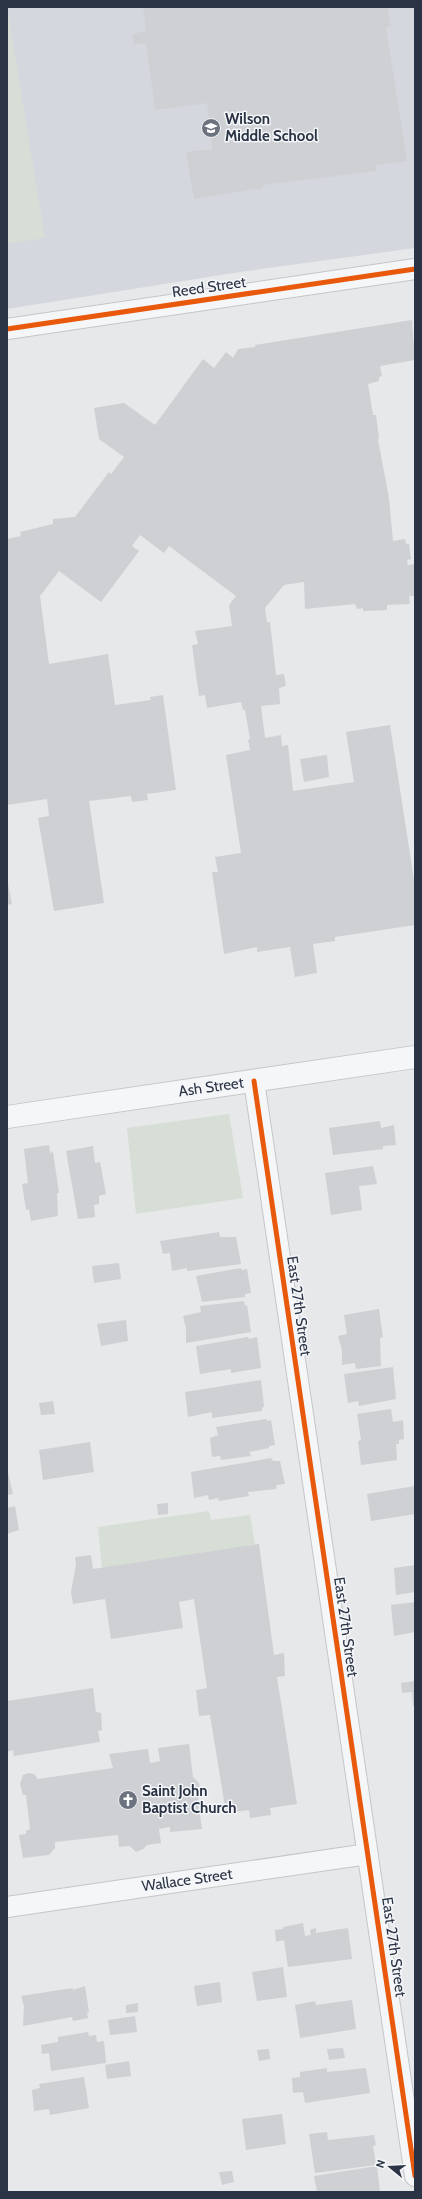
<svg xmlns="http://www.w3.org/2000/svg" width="422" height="2199" font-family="Cabin,sans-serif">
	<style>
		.built { fill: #d4d7dd }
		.green { fill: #d6ded6 }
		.building { fill: #ced0d3 }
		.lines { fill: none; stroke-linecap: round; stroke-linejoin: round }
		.minor-casing { stroke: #c4c6c8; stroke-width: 22 }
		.tertiary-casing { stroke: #c4c6c8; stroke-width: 24 }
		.minor { stroke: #f5f6f7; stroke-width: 20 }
		.tertiary { stroke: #f5f6f7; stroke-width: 22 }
		.cycleway-casing { stroke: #f4f6f9; stroke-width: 8 }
		.cycleway { stroke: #e8590c; stroke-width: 5 }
		.labels { text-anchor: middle; stroke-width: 3; stroke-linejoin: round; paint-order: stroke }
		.poi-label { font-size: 15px; font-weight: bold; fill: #2b3445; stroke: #f4f6f9; text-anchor: start }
		.street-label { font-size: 15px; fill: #2b3445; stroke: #f4f6f9 }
	</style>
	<rect width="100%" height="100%" fill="#e6e8ea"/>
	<path class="built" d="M 7,7 L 415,7 L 415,248 L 240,272 L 7,309 Z"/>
	<path class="green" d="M 7,7 L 45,238 L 7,244 Z
		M 229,1114 L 243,1198 L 136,1214 L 127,1128 Z
		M 209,1511 L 211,1520 L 250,1515 L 255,1545 L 102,1568 L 98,1527 Z"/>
	<path class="building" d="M 143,7 L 390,7 L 388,11 L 391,26 L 386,27 L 407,161 L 376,165 L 376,171 L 263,185 L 263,188 L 194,199 L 186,152 L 212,149 L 207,103 L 155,110 L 146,43 L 134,44 L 132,34 L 146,31 Z
		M 412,320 L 415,360 L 380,366 L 382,376 L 379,377 L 379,381 L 368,384 L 373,415 L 376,415 L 379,438 L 378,440 L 389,498 L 393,541 L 405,539 L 406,544 L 409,544 L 411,559 L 407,560 L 408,565 L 415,564 L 415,596 L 409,596 L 410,604 L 387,605 L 387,610 L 363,611 L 363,608 L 357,609 L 355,604 L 305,609 L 304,582 L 284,585 L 265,608 L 267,622 L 270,622 L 276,675 L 284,674 L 286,686 L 279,688 L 280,704 L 261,706 L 265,738 L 281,735 L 282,746 L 288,745 L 293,791 L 354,782 L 346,732 L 390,725 L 415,886 L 415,925 L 335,937 L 335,941 L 313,944 L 317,973 L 295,977 L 290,947 L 257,952 L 257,947 L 224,954 L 212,872 L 218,872 L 215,857 L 241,853 L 226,755 L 250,750 L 248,740 L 250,739 L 245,710 L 243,710 L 241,702 L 207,708 L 205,695 L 199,696 L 192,645 L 198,644 L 195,631 L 232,626 L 229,605 L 236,596 L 169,546 L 164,553 L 140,535 L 132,546 L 139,551 L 101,602 L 59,571 L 40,596 L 49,664 L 108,654 L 115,705 L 151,700 L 150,697 L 163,695 L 176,790 L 147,794 L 148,800 L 132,802 L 131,796 L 89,801 L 104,903 L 54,911 L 38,818 L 49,816 L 47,799 L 7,805 L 7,539 L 21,536 L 20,532 L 53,524 L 53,519 L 75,517 L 109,472 L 111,474 L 124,457 L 99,439 L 94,408 L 124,403 L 155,425 L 203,359 L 214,368 L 226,352 L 233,358 L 238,349 L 255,347 L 255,345 Z
		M 327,755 L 329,777 L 304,782 L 300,759 Z
		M 7,878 L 12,904 L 7,905 Z
		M 380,1121 L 381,1128 L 394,1125 L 396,1145 L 383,1146 L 383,1149 L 333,1155 L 329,1128 Z
		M 49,1145 L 50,1153 L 53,1152 L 59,1193 L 57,1193 L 58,1216 L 31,1221 L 29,1209 L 26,1210 L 22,1184 L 28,1183 L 24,1149 Z
		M 93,1146 L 95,1163 L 100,1162 L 106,1194 L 99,1196 L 99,1204 L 94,1205 L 95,1217 L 78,1219 L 66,1151 Z
		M 373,1166 L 377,1184 L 359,1186 L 362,1210 L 331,1215 L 325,1173 Z
		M 219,1232 L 220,1237 L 236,1237 L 241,1264 L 187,1271 L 187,1268 L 172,1271 L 170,1253 L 163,1254 L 160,1241 Z
		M 119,1263 L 121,1279 L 94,1283 L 92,1266 Z
		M 241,1268 L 242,1270 L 247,1269 L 251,1293 L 245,1294 L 245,1297 L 202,1302 L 196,1276 Z
		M 244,1301 L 245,1306 L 247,1305 L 251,1332 L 186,1343 L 186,1328 L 183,1316 L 201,1312 L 200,1306 Z
		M 379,1309 L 383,1337 L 380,1338 L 381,1366 L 356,1369 L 355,1363 L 342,1365 L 342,1350 L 338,1336 L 347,1334 L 344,1315 Z
		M 126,1320 L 128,1341 L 101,1346 L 97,1324 Z
		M 248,1337 L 249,1339 L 257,1337 L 261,1368 L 231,1373 L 231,1369 L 200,1374 L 196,1346 Z
		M 393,1367 L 396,1399 L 359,1406 L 358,1401 L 348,1403 L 344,1374 Z
		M 261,1380 L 264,1406 L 262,1408 L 262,1411 L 212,1418 L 212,1412 L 188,1417 L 185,1392 Z
		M 53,1401 L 55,1414 L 41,1415 L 39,1403 Z
		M 391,1409 L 393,1422 L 403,1420 L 404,1439 L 399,1440 L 399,1444 L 396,1444 L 397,1460 L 361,1465 L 358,1441 L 361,1440 L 357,1414 Z
		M 266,1419 L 267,1421 L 271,1420 L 275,1445 L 269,1446 L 269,1448 L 249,1452 L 251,1456 L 221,1460 L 220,1456 L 212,1457 L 210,1438 L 218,1435 L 216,1427 Z
		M 90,1442 L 94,1472 L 43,1480 L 39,1450 Z
		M 271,1458 L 273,1461 L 280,1461 L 285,1484 L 277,1485 L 276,1489 L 248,1492 L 249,1496 L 219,1501 L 218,1498 L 209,1500 L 208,1495 L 194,1498 L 191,1472 Z
		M 7,1468 L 13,1494 L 7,1495 Z
		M 415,1486 L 415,1514 L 371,1521 L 367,1494 Z
		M 168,1503 L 168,1514 L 158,1515 L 157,1504 Z
		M 15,1506 L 19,1530 L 7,1534 L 7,1508 Z
		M 259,1544 L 274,1655 L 284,1653 L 285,1676 L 277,1677 L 297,1804 L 270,1808 L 271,1815 L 250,1818 L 249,1810 L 226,1813 L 210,1715 L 199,1716 L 196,1690 L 207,1688 L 194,1599 L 179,1602 L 183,1628 L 111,1639 L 105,1599 L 73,1604 L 71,1592 L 76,1565 L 75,1557 L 91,1555 L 93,1569 Z
		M 415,1565 L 415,1592 L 396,1595 L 394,1568 Z
		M 415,1602 L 415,1632 L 394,1636 L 391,1605 Z
		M 415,1681 L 415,1706 L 413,1706 L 412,1692 L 402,1693 L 401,1683 Z
		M 93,1688 L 96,1712 L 101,1713 L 102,1730 L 98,1731 L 100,1742 L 14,1756 L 13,1750 L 7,1752 L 7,1701 Z
		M 189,1744 L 193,1777 L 199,1783 L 200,1789 L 198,1801 L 202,1829 L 170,1832 L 170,1827 L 159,1829 L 161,1843 L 147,1845 L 143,1849 L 136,1852 L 130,1846 L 119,1847 L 118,1835 L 55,1842 L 55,1848 L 49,1855 L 23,1858 L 19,1835 L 26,1834 L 26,1831 L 30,1829 L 26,1795 L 23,1795 L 20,1784 L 23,1775 L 28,1773 L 34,1774 L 38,1779 L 113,1768 L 109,1754 L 148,1749 L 150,1763 L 160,1761 L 158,1748 Z
		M 303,1923 L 305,1936 L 311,1935 L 310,1930 L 316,1928 L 316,1933 L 348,1928 L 352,1959 L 288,1967 L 284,1940 L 276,1942 L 275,1930 L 283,1929 L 283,1927 Z
		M 283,1967 L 287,1997 L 257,2001 L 252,1972 Z
		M 220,1982 L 222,2002 L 197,2006 L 194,1986 Z
		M 85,1986 L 89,2012 L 87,2013 L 88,2018 L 73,2021 L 72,2017 L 23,2026 L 24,2006 L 21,1996 L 73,1988 L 73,1990 Z
		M 352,2000 L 356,2029 L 300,2038 L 295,2005 L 315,2001 L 316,2005 Z
		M 138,2003 L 138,2012 L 126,2013 L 126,2005 Z
		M 135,2016 L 137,2032 L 110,2035 L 108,2020 Z
		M 88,2032 L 89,2036 L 96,2035 L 97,2042 L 104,2041 L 106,2063 L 51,2071 L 49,2053 L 42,2054 L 41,2045 L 58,2042 L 58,2037 Z
		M 343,2048 L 345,2058 L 329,2060 L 327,2049 Z
		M 269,2049 L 270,2059 L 259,2061 L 257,2050 Z
		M 129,2061 L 131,2076 L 107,2079 L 105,2065 Z
		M 327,2068 L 327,2072 L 366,2068 L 370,2093 L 305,2103 L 303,2092 L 293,2093 L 292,2078 L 300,2077 L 300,2072 Z
		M 84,2077 L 89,2108 L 50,2115 L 49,2109 L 34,2111 L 32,2090 L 40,2088 L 39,2084 Z
		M 282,2114 L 286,2144 L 246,2150 L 242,2119 Z
		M 327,2132 L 328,2140 L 374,2135 L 376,2145 L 373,2146 L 376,2165 L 315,2173 L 309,2134 Z
		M 377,2166 L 380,2192 L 317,2192 L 314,2176 Z
		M 232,2171 L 234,2182 L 222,2185 L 219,2172 Z"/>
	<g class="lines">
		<g class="minor-casing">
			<path id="minor" d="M 7,329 L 415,269
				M 254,1081 L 415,2176
				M 7,1907 L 368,1854"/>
		</g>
		<g class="tertiary-casing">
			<path id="tertiary" d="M 7,1117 L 415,1057"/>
		</g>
		<use href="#minor" class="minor"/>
		<use href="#tertiary" class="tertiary"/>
		<g class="cycleway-casing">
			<path id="cycleway" d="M 7,329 L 415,269
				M 254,1081 L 415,2176"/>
		</g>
		<use href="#cycleway" class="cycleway"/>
	</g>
	<defs>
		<g id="school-disc" transform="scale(1)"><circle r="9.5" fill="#6c737f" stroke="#f4f6f9"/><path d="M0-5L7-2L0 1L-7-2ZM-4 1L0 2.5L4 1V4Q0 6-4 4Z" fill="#fff"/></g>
		<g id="church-disc" transform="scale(1)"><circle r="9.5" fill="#6c737f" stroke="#f4f6f9"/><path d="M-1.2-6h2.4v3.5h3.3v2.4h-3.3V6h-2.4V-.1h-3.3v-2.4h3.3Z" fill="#fff"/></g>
	</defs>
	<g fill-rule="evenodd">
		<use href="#school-disc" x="211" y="128"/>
		<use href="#church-disc" x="128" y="1800"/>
	</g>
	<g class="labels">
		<g class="poi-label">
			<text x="225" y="124">Wilson<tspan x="225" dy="17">Middle School</tspan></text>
			<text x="142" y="1796">Saint John<tspan x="142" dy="17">Baptist Church</tspan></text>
		</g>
		<g class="street-label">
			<text transform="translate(209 287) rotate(-8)" y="5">Reed Street</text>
			<text transform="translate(211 1087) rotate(-8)" y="5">Ash Street</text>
			<text transform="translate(299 1306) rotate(82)" y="5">East 27th Street</text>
			<text transform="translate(346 1627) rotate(82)" y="5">East 27th Street</text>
			<text transform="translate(187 1880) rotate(-8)" y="5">Wallace Street</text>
			<text transform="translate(394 1947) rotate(82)" y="5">East 27th Street</text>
		</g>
	</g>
	<rect width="422" height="2199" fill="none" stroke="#2b3445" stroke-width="16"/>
	<g transform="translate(390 2167) rotate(288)" stroke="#f4f6f9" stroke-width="3" paint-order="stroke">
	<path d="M0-3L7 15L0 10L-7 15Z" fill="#2b3445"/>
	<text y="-6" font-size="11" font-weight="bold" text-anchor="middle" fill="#2b3445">N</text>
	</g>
</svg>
